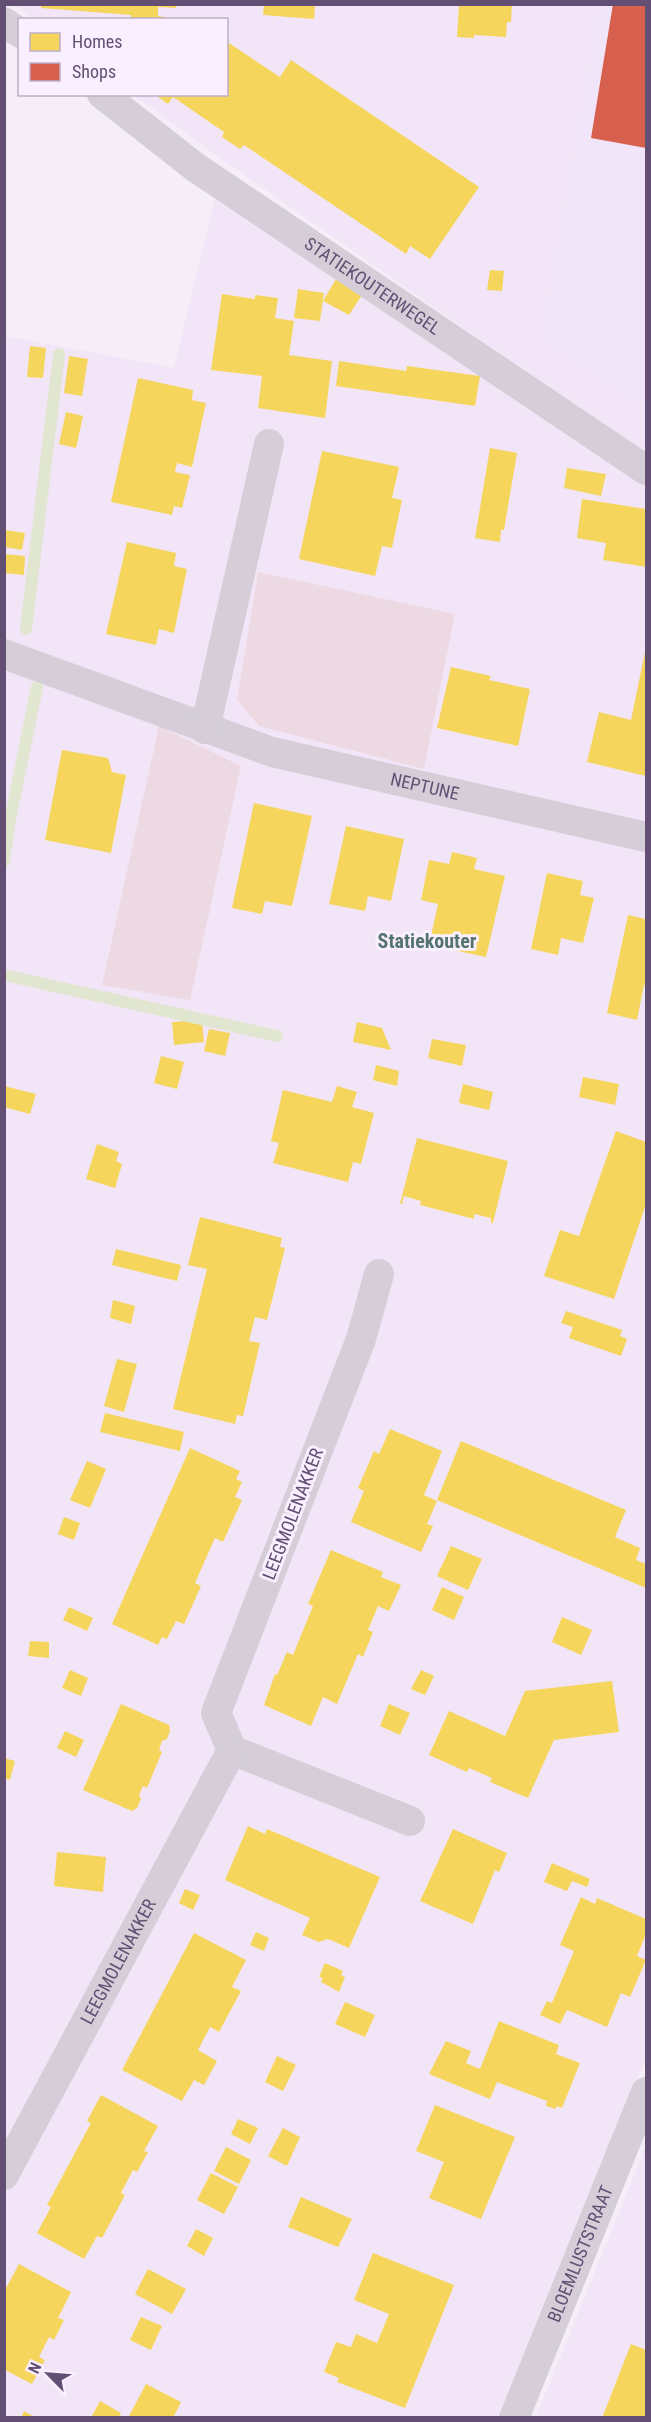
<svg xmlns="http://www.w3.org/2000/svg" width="651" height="2422" font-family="'Roboto Condensed',sans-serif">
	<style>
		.residential { fill: #f2e5f7 }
		.commercial { fill: #f0e5f9 }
		.green { fill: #edd9e2 }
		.homes { fill: #f6d55c }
		.shops { fill: #d6604d }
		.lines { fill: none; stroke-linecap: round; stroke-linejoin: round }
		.stream { stroke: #e1e6d0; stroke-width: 12 }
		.street { stroke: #d5ced9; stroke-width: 30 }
		.labels { text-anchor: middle; stroke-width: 6; stroke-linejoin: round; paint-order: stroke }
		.street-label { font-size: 18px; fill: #624f73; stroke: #faeffe }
		.neighbourhood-label { font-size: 20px; font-weight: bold; fill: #54746f; stroke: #faeffe }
	</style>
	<rect width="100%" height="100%" fill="#f5edf7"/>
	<path class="residential" d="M 13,5 L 603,5 L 545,334 L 646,404 L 646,2059 L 587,2196 L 498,2417 L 5,2417 L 4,336 L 174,368 L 215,198 L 502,382 L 508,359 L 217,156 L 134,95 L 226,94 L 226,20 L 33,19 Z
		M 646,2146 L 646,2417 L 536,2417 Z"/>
	<path class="commercial" d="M 603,5 L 646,5 L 646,404 L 545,335 Z"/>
	<path class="green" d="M 258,572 L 455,614 L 424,769 L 259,726 L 237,700 Z
		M 159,726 L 241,766 L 190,1000 L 102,985 Z"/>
	<path class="homes" d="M 41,4 L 177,4 L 176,8 L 158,7 L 158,16 L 182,20 L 131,20 L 131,15 L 41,8 Z
		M 264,4 L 315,4 L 314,19 L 263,15 Z
		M 459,4 L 512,4 L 511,22 L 507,22 L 506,37 L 474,35 L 474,38 L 457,37 Z
		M 229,43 L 280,77 L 291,60 L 479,187 L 430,259 L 410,246 L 406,254 L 244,145 L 240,149 L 222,137 L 224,132 L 173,97 L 168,104 L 154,94 L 226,94 L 226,47 Z
		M 490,270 L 504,271 L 502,291 L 487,290 Z
		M 336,279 L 362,295 L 349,315 L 323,301 Z
		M 298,289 L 324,293 L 320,321 L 294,318 Z
		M 222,294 L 255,299 L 255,295 L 278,298 L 275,318 L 294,321 L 289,355 L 332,361 L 325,418 L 258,408 L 262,376 L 211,370 Z
		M 30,346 L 46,348 L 43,378 L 27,377 Z
		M 69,356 L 88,359 L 82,396 L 64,393 Z
		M 339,361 L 406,371 L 407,366 L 480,376 L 475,406 L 336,386 Z
		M 138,378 L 193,390 L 192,400 L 206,403 L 192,467 L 177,463 L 175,472 L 190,475 L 182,508 L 174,506 L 172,515 L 111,502 Z
		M 66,412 L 83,416 L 76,448 L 59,444 Z
		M 490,448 L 517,453 L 504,530 L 501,530 L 500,542 L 475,538 Z
		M 322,451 L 399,467 L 392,498 L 402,500 L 392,548 L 382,546 L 375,576 L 299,559 Z
		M 567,468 L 606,474 L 601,496 L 564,488 Z
		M 582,499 L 646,509 L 646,567 L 603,560 L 606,543 L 577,538 Z
		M 5,530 L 25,533 L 22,550 L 4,547 Z
		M 127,542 L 176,553 L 174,566 L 187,569 L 174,633 L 159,629 L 156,645 L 106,634 Z
		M 4,554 L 25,556 L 24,575 L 4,573 Z
		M 645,652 L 646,776 L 587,762 L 599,712 L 631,720 Z
		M 451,667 L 491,676 L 489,680 L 530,689 L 518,746 L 437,728 Z
		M 62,750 L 108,758 L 112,772 L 126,775 L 111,853 L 45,840 Z
		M 254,803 L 312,816 L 292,906 L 265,901 L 262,914 L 232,908 Z
		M 346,826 L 404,839 L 391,901 L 368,896 L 365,911 L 329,904 Z
		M 452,852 L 477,858 L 474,869 L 505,876 L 486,957 L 429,945 L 438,904 L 421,900 L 429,860 L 449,864 Z
		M 547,873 L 583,881 L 580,895 L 594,898 L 583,943 L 561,938 L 558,955 L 531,949 Z
		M 628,915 L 646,919 L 646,985 L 644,985 L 637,1020 L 607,1013 Z
		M 202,1020 L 204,1042 L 174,1045 L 172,1022 Z
		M 357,1022 L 382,1028 L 391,1050 L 353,1042 Z
		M 209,1029 L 230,1033 L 225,1056 L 204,1051 Z
		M 432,1039 L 466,1045 L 462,1066 L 428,1058 Z
		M 161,1056 L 184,1062 L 177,1089 L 154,1083 Z
		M 376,1065 L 399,1071 L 397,1086 L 373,1080 Z
		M 583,1077 L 619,1084 L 615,1105 L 579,1097 Z
		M 463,1084 L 493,1092 L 489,1110 L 459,1103 Z
		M 4,1086 L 36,1094 L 30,1114 L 4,1107 Z
		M 337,1086 L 357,1092 L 352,1107 L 374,1113 L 361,1164 L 353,1162 L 348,1182 L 273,1163 L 279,1143 L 271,1141 L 283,1090 L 332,1102 Z
		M 616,1131 L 646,1142 L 646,1204 L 614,1299 L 544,1276 L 560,1230 L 579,1236 Z
		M 417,1138 L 508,1161 L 493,1223 L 491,1223 L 491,1218 L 474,1214 L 474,1219 L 420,1205 L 421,1201 L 404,1196 L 402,1204 L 400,1204 Z
		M 97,1144 L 119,1152 L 116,1161 L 122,1164 L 115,1188 L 86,1179 Z
		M 200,1217 L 282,1238 L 280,1247 L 285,1248 L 267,1320 L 255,1317 L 249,1341 L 260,1343 L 243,1416 L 237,1415 L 235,1424 L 173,1409 L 207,1269 L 188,1265 Z
		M 116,1249 L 181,1265 L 177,1281 L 112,1265 Z
		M 113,1300 L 135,1306 L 131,1324 L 110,1318 Z
		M 566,1311 L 622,1330 L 620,1336 L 627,1339 L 621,1356 L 569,1338 L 573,1327 L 561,1323 Z
		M 117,1359 L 137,1364 L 124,1412 L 104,1406 Z
		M 105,1413 L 184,1432 L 180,1451 L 100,1432 Z
		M 390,1429 L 442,1451 L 424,1495 L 437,1501 L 427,1524 L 433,1526 L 421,1552 L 351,1522 L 364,1491 L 358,1488 L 374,1451 L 379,1454 Z
		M 461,1441 L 626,1510 L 615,1537 L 640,1548 L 636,1560 L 646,1564 L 646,1588 L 437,1500 Z
		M 190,1448 L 240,1471 L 236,1479 L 242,1482 L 235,1497 L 242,1500 L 223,1542 L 215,1538 L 195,1583 L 201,1586 L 184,1624 L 176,1621 L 167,1639 L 162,1637 L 158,1645 L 112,1624 Z
		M 87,1461 L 106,1469 L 90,1508 L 70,1500 Z
		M 64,1517 L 80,1523 L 74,1540 L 58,1534 Z
		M 451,1546 L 482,1559 L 468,1590 L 437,1576 Z
		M 331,1550 L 383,1572 L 381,1577 L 401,1585 L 389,1611 L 378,1606 L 368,1630 L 373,1632 L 363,1657 L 358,1654 L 337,1704 L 323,1697 L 311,1726 L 264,1705 L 275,1674 L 277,1675 L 287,1652 L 293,1655 L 313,1606 L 308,1604 Z
		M 442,1587 L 464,1597 L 454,1620 L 432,1610 Z
		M 69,1607 L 93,1618 L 87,1631 L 63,1620 Z
		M 562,1617 L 592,1630 L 581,1655 L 552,1642 Z
		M 30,1641 L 49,1642 L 49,1658 L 28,1656 Z
		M 70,1670 L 88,1678 L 81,1696 L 62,1688 Z
		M 421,1670 L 434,1676 L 425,1695 L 411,1689 Z
		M 612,1681 L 619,1732 L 554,1740 L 528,1798 L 490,1782 L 492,1778 L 469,1768 L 467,1772 L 429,1755 L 449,1711 L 505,1736 L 525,1691 Z
		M 121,1704 L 169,1725 L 170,1731 L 167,1739 L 162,1741 L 159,1750 L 162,1752 L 147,1788 L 143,1786 L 139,1795 L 141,1799 L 137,1808 L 132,1811 L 83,1790 Z
		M 389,1704 L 410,1713 L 400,1735 L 380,1726 Z
		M 65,1731 L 84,1740 L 76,1757 L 57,1748 Z
		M 4,1758 L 15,1761 L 10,1780 L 4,1778 Z
		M 248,1826 L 265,1834 L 267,1829 L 380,1877 L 349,1948 L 328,1939 L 319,1942 L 302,1935 L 310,1918 L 225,1880 Z
		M 453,1829 L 507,1853 L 499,1872 L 495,1870 L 473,1924 L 420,1901 Z
		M 57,1852 L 106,1857 L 103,1892 L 54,1886 Z
		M 552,1863 L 590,1879 L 587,1887 L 572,1881 L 567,1891 L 544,1882 Z
		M 185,1889 L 200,1895 L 193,1910 L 179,1903 Z
		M 581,1897 L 595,1904 L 597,1898 L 646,1919 L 646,1934 L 637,1956 L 646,1960 L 630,1997 L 621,1993 L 607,2027 L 567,2010 L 560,2024 L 540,2015 L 547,2001 L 552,2003 L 574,1951 L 560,1945 Z
		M 256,1932 L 269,1938 L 264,1951 L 250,1945 Z
		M 194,1933 L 246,1960 L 232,1987 L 241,1991 L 219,2032 L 210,2027 L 198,2050 L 217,2061 L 204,2085 L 194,2080 L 182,2101 L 122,2070 Z
		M 325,1963 L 343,1971 L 341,1975 L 345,1977 L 339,1992 L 321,1982 L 323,1978 L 319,1977 Z
		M 345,2002 L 375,2015 L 365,2037 L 335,2024 Z
		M 499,2021 L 559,2045 L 556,2054 L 580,2063 L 562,2108 L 556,2106 L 556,2109 L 546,2106 L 547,2101 L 497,2082 L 490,2099 L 429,2074 L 446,2041 L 471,2051 L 466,2063 L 480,2069 Z
		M 277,2056 L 296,2065 L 283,2091 L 265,2082 Z
		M 101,2095 L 158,2126 L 144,2151 L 148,2152 L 137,2172 L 133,2170 L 121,2193 L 125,2195 L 102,2238 L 97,2236 L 84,2259 L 37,2233 L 51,2207 L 47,2205 L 91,2123 L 87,2121 Z
		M 435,2105 L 515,2137 L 481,2219 L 429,2198 L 444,2162 L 416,2151 Z
		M 238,2119 L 258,2128 L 250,2144 L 231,2134 Z
		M 283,2128 L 300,2137 L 287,2166 L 268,2156 Z
		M 226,2147 L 251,2160 L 239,2184 L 214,2171 Z
		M 211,2173 L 238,2187 L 224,2214 L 197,2200 Z
		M 301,2197 L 352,2219 L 338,2247 L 288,2227 Z
		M 196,2229 L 213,2238 L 204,2256 L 187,2246 Z
		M 373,2253 L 454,2285 L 405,2408 L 337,2382 L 339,2378 L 324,2372 L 336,2342 L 351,2347 L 356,2334 L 377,2343 L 389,2314 L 354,2300 Z
		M 19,2264 L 71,2292 L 58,2318 L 64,2320 L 54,2340 L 49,2337 L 39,2357 L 45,2360 L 32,2384 L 5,2370 L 5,2290 Z
		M 148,2269 L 186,2289 L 172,2314 L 135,2294 Z
		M 141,2317 L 162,2326 L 151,2350 L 130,2340 Z
		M 631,2344 L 646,2350 L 646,2418 L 602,2418 Z
		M 146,2384 L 181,2402 L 173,2418 L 128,2418 Z
		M 100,2401 L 121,2413 L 119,2418 L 91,2418 Z
		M 24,2411 L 36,2418 L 21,2418 Z"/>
	<path class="shops" d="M 613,4 L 646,4 L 646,148 L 591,138 Z"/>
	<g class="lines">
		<path class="stream" d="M 26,629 L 59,354
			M 4,861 L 10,820 L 37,687
			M 4,975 L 277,1036"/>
		<g class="street">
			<path d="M 4,22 L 20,33"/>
			<path id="s1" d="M 102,94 L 195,167 L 646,470"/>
			<path id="s2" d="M 4,654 L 272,752 L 646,837"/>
			<path d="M 205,729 L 269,444"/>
			<path d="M 379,1274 L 361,1339 L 216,1713 L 232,1750 L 410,1821"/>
			<path id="s3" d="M 4,2175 L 232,1750"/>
			<path id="s4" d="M 514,2418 L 646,2092"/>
		</g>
	</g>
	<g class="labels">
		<g class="street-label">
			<text dy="6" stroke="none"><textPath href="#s1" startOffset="332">STATIEKOUTERWEGEL</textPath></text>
			<text dy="6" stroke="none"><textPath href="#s2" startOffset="442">NEPTUNE</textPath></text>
			<text transform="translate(293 1514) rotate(-69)" y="6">LEEGMOLENAKKER</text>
			<text dy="6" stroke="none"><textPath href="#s3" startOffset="242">LEEGMOLENAKKER</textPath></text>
			<text dy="6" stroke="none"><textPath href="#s4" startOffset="177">BLOEMLUSTSTRAAT</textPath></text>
		</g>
		<g class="neighbourhood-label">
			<text x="427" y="948">Statiekouter</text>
		</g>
	</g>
	<rect width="651" height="2422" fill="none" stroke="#624f73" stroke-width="12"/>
	<rect x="18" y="18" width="210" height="78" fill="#faeffe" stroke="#bdafc6" stroke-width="1.5"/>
	<rect x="30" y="33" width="30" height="18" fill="#f6d55c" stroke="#bdafc6" stroke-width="1.5"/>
	<text x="72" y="48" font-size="18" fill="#624f73">Homes</text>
	<rect x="30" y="63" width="30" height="18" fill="#d6604d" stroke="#bdafc6" stroke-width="1.5"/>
	<text x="72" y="78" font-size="18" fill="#624f73">Shops</text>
	<g transform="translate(48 2374) rotate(295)" stroke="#faeffe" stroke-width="4.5" paint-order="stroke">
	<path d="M0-4.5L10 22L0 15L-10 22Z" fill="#624f73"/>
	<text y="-9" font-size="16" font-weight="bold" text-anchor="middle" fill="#624f73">N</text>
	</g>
</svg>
